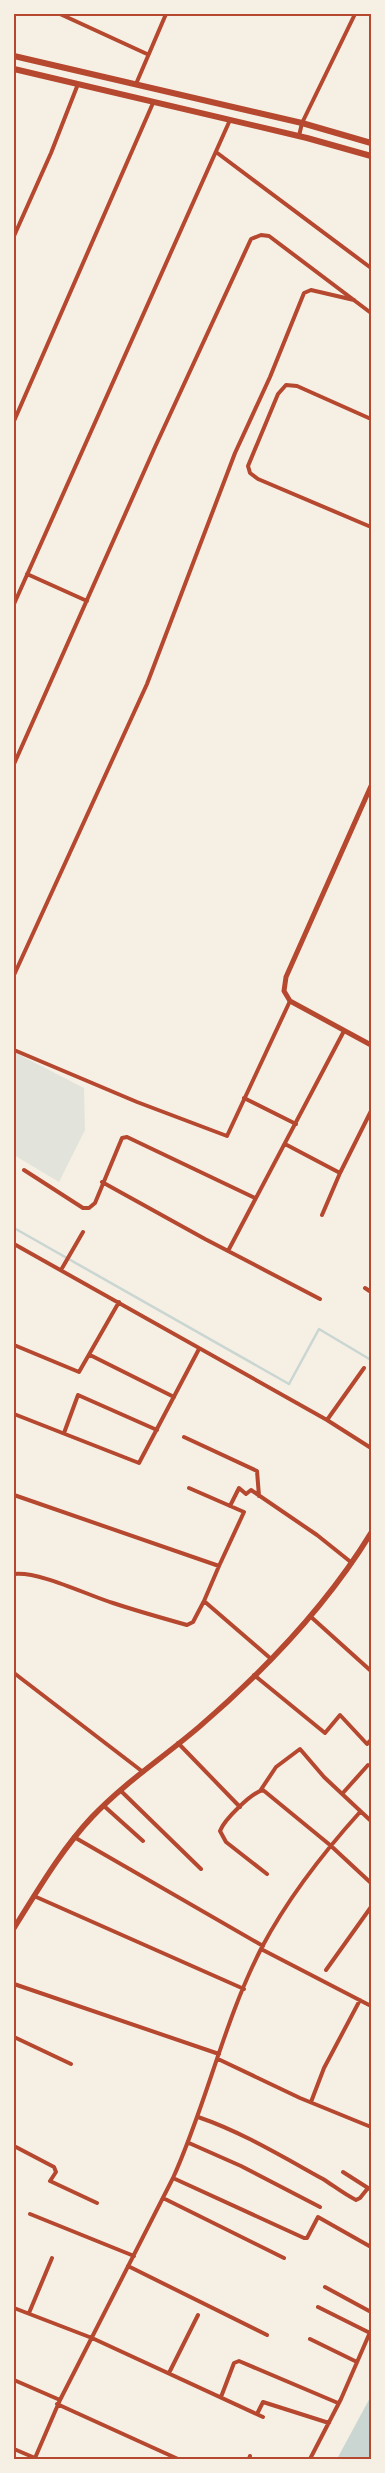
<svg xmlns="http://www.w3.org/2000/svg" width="385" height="2473" font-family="'Noto Sans',sans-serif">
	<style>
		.green { fill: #e2e4dc }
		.water { fill: #c9d6d2 }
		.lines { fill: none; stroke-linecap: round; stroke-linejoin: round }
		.stream { stroke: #c9d6d2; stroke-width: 2.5 }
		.minor { stroke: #b5482f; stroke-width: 4 }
		.tertiary { stroke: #b5482f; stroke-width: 5 }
		.secondary { stroke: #b5482f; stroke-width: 5.5 }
		.trunk { stroke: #b5482f; stroke-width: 6 }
		.neatline { fill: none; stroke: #b5482f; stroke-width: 2 }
	</style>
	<rect width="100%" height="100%" fill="#f6efe4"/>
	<path class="green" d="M 14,1052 L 84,1088 L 85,1130 L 59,1182 L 14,1155 Z"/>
	<path class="water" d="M 371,2396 L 371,2459 L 337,2459 Z"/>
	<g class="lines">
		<path class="stream" d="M 14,1228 L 289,1384 L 319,1329 L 371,1360"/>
		<path class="minor" d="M 60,14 L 147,54
			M 136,84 L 166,14
			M 299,136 L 302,123 L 355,14
			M 216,152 L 371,268
			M 14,236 L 51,153 L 78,84
			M 371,419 L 297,386 L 286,385 L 278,394 L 248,466 L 250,473 L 258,479 L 371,527
			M 14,421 L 153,103
			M 27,574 L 87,601
			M 14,604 L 230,120
			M 14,764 L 155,447 L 251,239 L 261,235 L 269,236 L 371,313
			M 14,975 L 147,684 L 235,453 L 270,377 L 304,293 L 311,290 L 354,300
			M 14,1050 L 137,1102 L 227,1136 L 290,1001
			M 244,1098 L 296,1124
			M 285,1144 L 340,1173 L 322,1215
			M 24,1170 L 83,1208 L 89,1208 L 95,1203 L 122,1138 L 127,1137 L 255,1198
			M 340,1173 L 371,1111
			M 102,1182 L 205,1239 L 320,1299
			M 14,1244 L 327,1420 L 371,1448
			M 228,1251 L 344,1031
			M 61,1270 L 83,1232
			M 365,1288 L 371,1292
			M 14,1345 L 79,1372 L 119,1302
			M 90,1355 L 174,1397
			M 14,1414 L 139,1463 L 199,1349
			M 327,1420 L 364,1368
			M 64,1433 L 78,1395 L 157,1430
			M 184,1437 L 257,1471 L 259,1496
			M 189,1488 L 244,1512 L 219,1566
			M 14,1495 L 219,1566 L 204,1601 L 270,1658
			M 230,1506 L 239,1488 L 246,1494 L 251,1490 L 317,1535 L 352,1563
			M 14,1574 C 39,1571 87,1595 113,1603 C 137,1611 162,1618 187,1625 L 193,1622 L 204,1601
			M 310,1616 L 371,1671
			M 14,1673 L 143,1772
			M 254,1675 L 325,1733 L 340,1715 L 367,1744 L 371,1740
			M 178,1743 L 240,1807
			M 121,1791 L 201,1869
			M 260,1791 L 276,1767 L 300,1749 L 324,1777 L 371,1821
			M 342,1794 L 368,1765
			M 104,1806 L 143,1841
			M 74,1837 L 263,1946
			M 267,1874 L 226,1842 L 220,1831 C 224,1820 251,1793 263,1790 L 330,1845 L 371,1883
			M 34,1896 L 244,1989
			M 261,1949 L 371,2006
			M 326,1970 L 371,1907
			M 14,1984 L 219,2054
			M 14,2037 L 71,2064
			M 218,2059 L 300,2098 L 371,2127
			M 311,2102 L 324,2068 L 360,2000
			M 198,2117 C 242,2132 283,2157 323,2179 C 334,2186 344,2194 356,2200 L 360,2198 L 368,2188 L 371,2189
			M 189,2143 L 241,2166 L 320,2207
			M 14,2146 L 54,2167 L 56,2172 L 50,2181 L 97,2203
			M 343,2172 L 368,2188
			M 173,2178 L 304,2238 L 307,2238 L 318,2217 L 371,2247
			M 163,2198 L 284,2258
			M 30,2214 L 134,2256
			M 128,2266 L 267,2335
			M 325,2287 L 371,2312
			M 318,2307 L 370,2333
			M 14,2308 L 92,2338 L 263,2417
			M 29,2313 L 52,2258
			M 310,2339 L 357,2362
			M 169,2373 L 198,2315
			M 14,2380 L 60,2400
			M 221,2397 L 234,2363 L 239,2361 L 338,2403
			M 57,2404 L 178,2459
			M 257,2414 L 263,2402 L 329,2423
			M 14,2449 L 35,2458
			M 37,2459 L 35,2458 L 60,2400 L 173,2178 C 207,2103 224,2020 262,1947 C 288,1898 323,1853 360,1812
			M 249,2459 L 250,2456
			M 310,2459 L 341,2399 L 371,2330"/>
		<path class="tertiary" d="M 371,786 L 286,977 L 284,991 L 290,1001 L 371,1045"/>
		<path class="secondary" d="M 14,1928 C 38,1890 61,1850 92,1817 C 124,1783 164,1757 199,1727 C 263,1672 327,1605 371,1533"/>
		<path class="trunk" d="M 14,56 L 302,123 L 371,143
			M 14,69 L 307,138 L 371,156"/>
	</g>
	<rect width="385" height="2473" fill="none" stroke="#f6efe4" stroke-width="30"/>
	<rect x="15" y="15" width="355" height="2443" class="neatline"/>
</svg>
